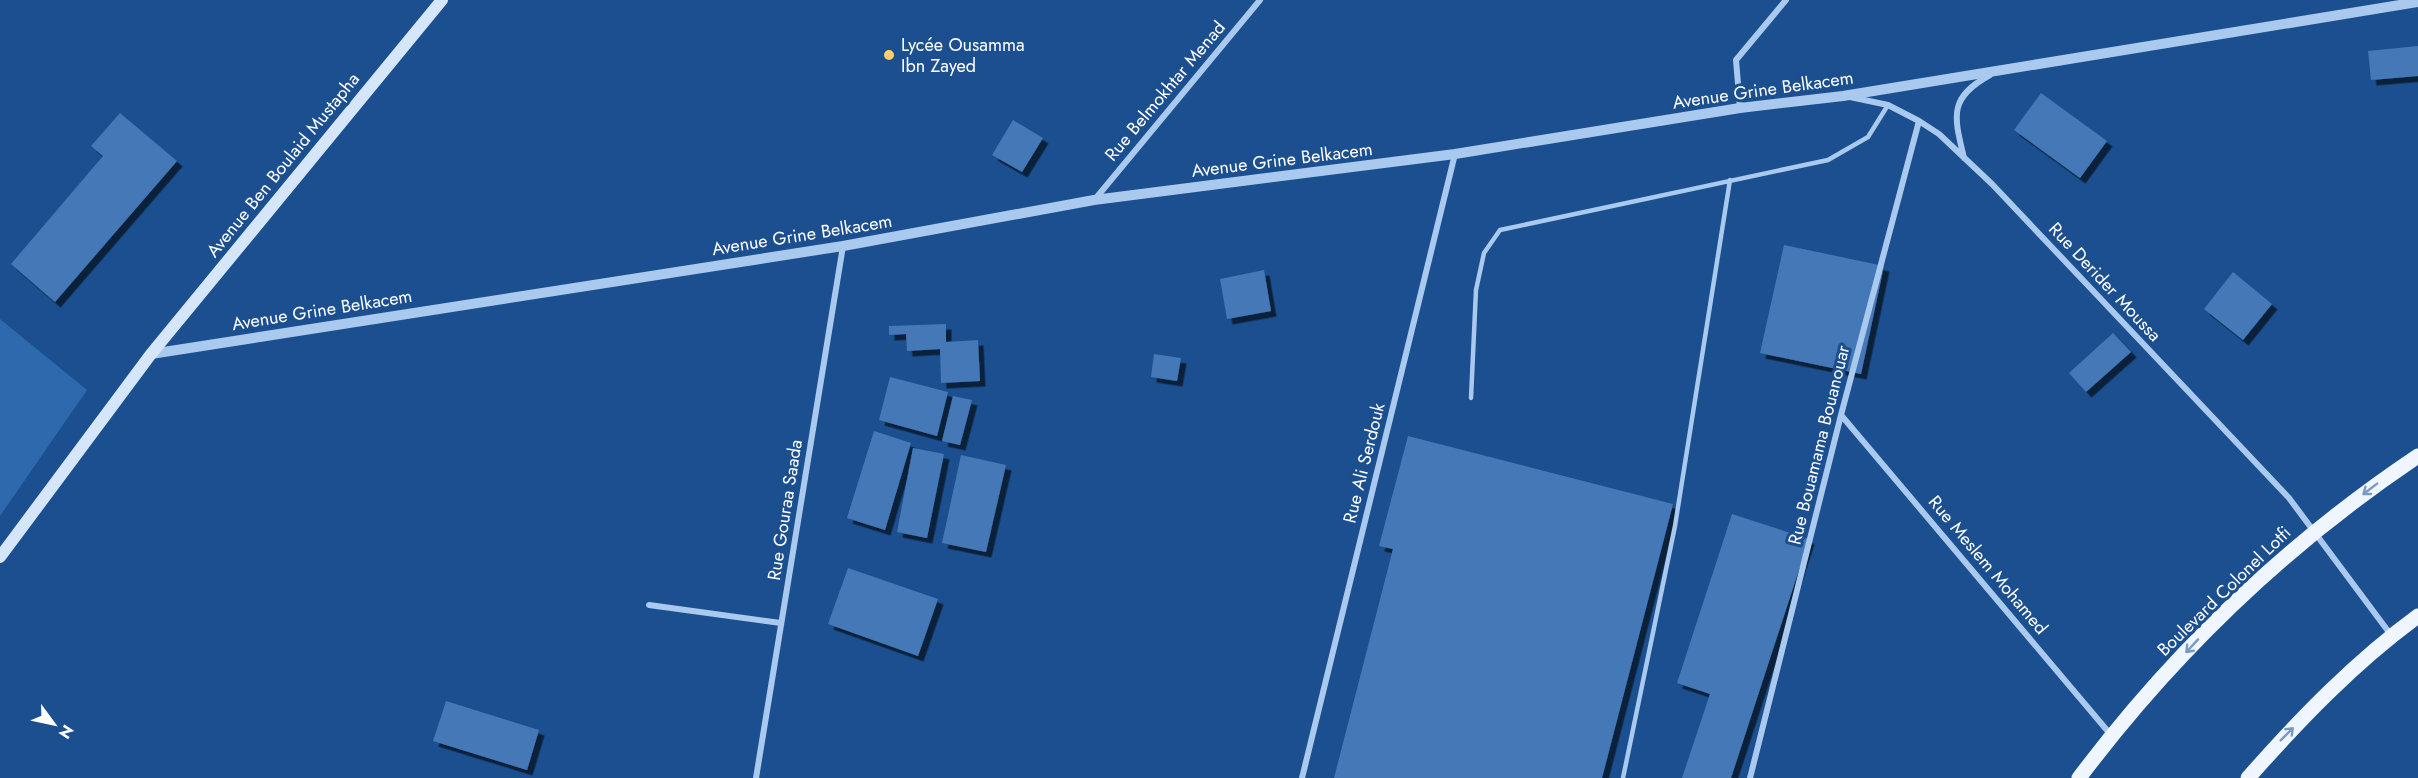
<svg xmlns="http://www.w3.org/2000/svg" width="2418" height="778" font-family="Jost,sans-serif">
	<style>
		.green { fill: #2e69ad }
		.building { fill: #4478b7; filter: url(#shadow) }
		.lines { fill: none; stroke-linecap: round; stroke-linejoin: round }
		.service { stroke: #a9c9ee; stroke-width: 4.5 }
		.minor { stroke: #a9c9ee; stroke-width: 6 }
		.tertiary { stroke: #a9c9ee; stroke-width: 10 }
		.secondary { stroke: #d6e6fa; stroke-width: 12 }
		.primary { stroke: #f0f6ff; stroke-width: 15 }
		.oneway { stroke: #7b9ac1 }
		.poi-dot { fill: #ffd166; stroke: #1b4f8f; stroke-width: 2 }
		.labels { text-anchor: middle; stroke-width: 6; stroke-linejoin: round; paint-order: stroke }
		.poi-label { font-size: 18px; fill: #fff; stroke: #1b4f8f; text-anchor: start }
		.street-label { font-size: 18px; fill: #fff; stroke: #1b4f8f }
	</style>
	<defs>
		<filter id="shadow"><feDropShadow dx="5.5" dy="5.5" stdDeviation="0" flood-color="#0009"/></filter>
	</defs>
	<rect width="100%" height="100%" fill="#1b4f8f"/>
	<path class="green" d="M 0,319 L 87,390 L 0,516 Z"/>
	<path class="building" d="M 2418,46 L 2418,76 L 2371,80 L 2368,51 Z
		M 2041,93 L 2107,141 L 2080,178 L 2014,130 Z
		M 120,113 L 177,161 L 55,302 L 11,264 L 103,156 L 91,146 Z
		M 1013,120 L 1043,138 L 1022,172 L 992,155 Z
		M 1784,245 L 1884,266 L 1861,374 L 1760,353 Z
		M 1264,270 L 1271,311 L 1227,319 L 1220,279 Z
		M 2233,272 L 2272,304 L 2243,340 L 2204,309 Z
		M 946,324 L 946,342 L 978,340 L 980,381 L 941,383 L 940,349 L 907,351 L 906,334 L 889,335 L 889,326 Z
		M 2113,333 L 2131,352 L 2086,392 L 2069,373 Z
		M 1154,354 L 1181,358 L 1177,381 L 1151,377 Z
		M 890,377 L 948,392 L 937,436 L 879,420 Z
		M 953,396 L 972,400 L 960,445 L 942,441 Z
		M 874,431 L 911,443 L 885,530 L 847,518 Z
		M 1408,436 L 1673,504 L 1602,778 L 1334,778 L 1393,549 L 1379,546 Z
		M 913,448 L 944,454 L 927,538 L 897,532 Z
		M 961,455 L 1006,465 L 986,552 L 942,543 Z
		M 1732,514 L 1809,539 L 1731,778 L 1682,778 L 1710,694 L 1677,683 Z
		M 848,568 L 938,599 L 918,656 L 828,624 Z
		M 446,701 L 539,730 L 527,770 L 433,741 Z"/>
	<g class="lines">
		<path class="service" d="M 1471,398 L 1476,290 L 1484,253 L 1500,230 L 1828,160 L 1868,137 L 1888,105
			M 1623,778 L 1675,526 L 1730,180"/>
		<path class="minor" d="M 1850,97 L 1888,105 L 1919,121 L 1939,134 L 1992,184 L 2289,498 L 2391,635
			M 1740,108 L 1736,60 L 1786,0
			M 1964,158 C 1954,116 1948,98 1990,75
			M 1096,198 L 1260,0
			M 1841,415 L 2111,735
			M 649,605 L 781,623
			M 756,778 L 843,246
			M 1302,778 L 1455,154
			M 1750,778 L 1841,415 L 1919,121"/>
		<path class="tertiary" d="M 151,354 L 843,246 L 1094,200 L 1455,154 L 1740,108 L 1843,96 L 2418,2"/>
		<path class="secondary" d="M 0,557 L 151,354 L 442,0"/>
		<path class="primary" d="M 2079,778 C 2173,653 2288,543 2418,456
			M 2248,778 C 2300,719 2355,662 2418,616"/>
	</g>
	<defs><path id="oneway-shaft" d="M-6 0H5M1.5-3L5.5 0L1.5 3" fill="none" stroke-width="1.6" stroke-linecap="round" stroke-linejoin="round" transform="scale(1.5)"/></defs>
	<g class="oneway">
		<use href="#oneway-shaft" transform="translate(2370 489) rotate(143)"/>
		<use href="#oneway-shaft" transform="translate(2192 646) rotate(133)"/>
		<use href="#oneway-shaft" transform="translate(2287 734) rotate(-45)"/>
	</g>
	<circle class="poi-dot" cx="889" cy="55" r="6"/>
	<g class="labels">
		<g class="poi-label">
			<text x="901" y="51">Lycée Ousamma<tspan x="901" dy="21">Ibn Zayed</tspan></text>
		</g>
		<g class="street-label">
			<text transform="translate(1763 90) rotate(-8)" y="6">Avenue Grine Belkacem</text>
			<text transform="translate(1165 91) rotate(-50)" y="6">Rue Belmokhtar Menad</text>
			<text transform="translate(1282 160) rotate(-7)" y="6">Avenue Grine Belkacem</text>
			<text transform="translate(283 165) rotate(-51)" y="6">Avenue Ben Boulaid Mustapha</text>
			<text transform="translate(802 235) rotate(-9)" y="6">Avenue Grine Belkacem</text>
			<text transform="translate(2105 282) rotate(47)" y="6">Rue Derider Moussa</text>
			<text transform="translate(322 310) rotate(-9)" y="6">Avenue Grine Belkacem</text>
			<text transform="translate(1819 445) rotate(-76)" y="6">Rue Bouamama Bouanouar</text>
			<text transform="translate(1364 463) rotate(-76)" y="6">Rue Ali Serdouk</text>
			<text transform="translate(785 510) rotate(-81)" y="6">Rue Gouraa Saada</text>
			<text transform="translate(1988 565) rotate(50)" y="6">Rue Meslem Mohamed</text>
			<text transform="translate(2224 591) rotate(-44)" y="6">Boulevard Colonel Lotfi</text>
		</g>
	</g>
	<g transform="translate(54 724) rotate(123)" stroke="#1b4f8f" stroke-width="4.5" paint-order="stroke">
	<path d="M0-4.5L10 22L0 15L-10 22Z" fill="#ffffff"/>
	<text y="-9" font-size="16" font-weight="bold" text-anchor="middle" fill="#ffffff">N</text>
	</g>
</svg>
